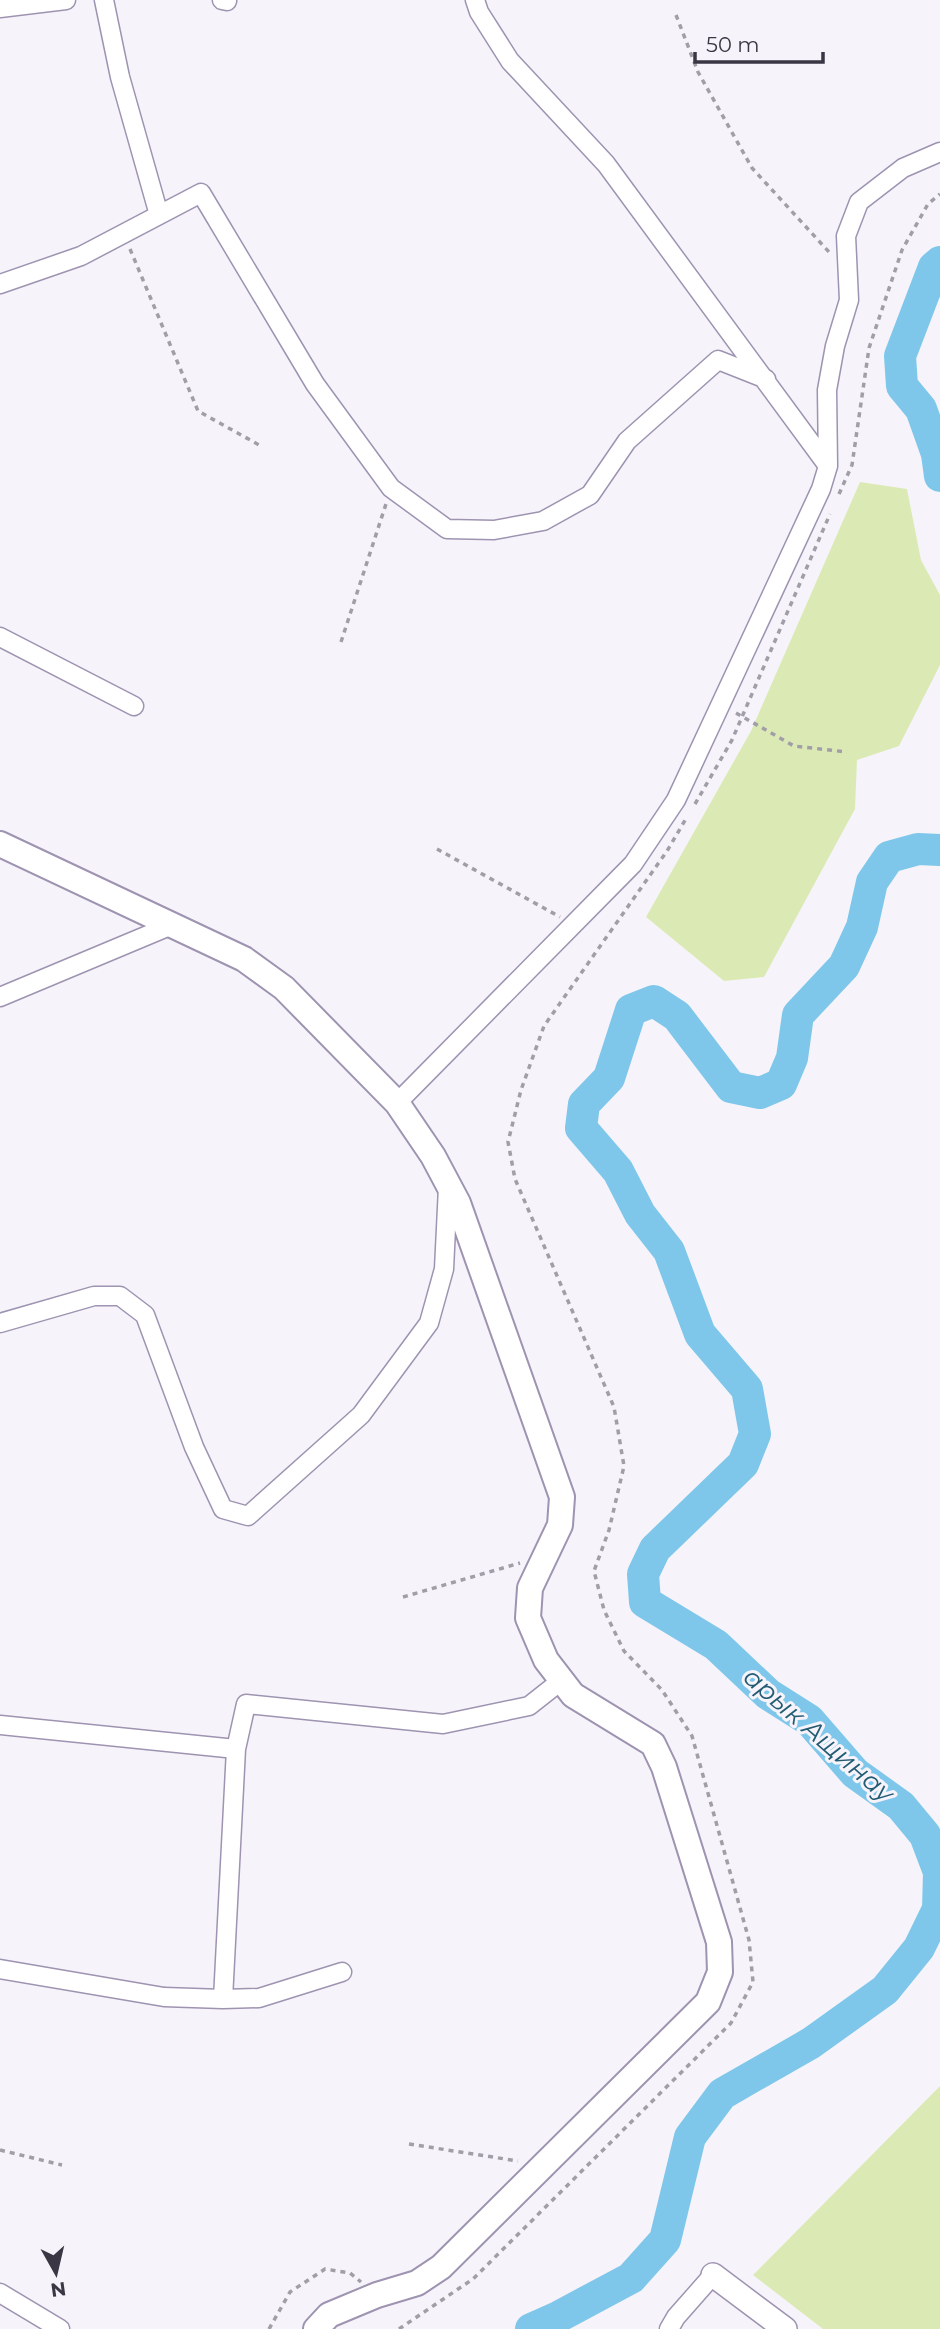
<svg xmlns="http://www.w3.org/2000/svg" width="940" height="2329" font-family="Montserrat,sans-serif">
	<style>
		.green { fill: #dbeab5 }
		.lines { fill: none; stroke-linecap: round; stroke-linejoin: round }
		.river { stroke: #7fc7ea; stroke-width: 32 }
		.minor-casing { stroke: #9e93b1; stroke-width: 21 }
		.tertiary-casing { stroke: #9e93b1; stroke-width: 26 }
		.secondary-casing { stroke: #9e93b1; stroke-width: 28 }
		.path { stroke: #a19ea7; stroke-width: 3.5; stroke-dasharray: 5 5; stroke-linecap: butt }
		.minor { stroke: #fff; stroke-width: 18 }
		.tertiary { stroke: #fff; stroke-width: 23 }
		.secondary { stroke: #fff; stroke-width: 24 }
		.labels { text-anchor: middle; stroke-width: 6; stroke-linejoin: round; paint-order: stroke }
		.water-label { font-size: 26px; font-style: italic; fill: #235b73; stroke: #f6f4fa }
	</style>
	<rect width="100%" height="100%" fill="#f6f4fa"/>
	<path class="green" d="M 860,482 L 907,489 L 921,560 L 940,595 L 940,665 L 899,746 L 857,760 L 855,809 L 764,977 L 724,981 L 646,917 L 751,731 Z
		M 940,2086 L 940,2329 L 823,2329 L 753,2275 Z"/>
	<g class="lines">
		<path class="river" d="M 940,262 L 934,267 L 900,356 L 902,386 L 921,409 L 937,454 L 940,476
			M 531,2329 L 558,2317 L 631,2278 L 665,2240 L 690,2137 L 722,2094 L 811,2043 L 885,1990 L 919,1948 L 938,1909 L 939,1872 L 925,1835 L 901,1806 L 855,1773 L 809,1720 L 768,1694 L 716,1645 L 645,1602 L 643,1574 L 655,1549 L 743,1464 L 755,1434 L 747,1389 L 700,1334 L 669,1251 L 640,1214 L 618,1171 L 581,1128 L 584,1104 L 609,1078 L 631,1010 L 654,1001 L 677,1016 L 731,1087 L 760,1093 L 781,1084 L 792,1058 L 798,1015 L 844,966 L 862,927 L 872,882 L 889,857 L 918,849 L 940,850"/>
		<g class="minor-casing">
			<path id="minor" d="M 104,0 L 120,77 L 159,215
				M 222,0 L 227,1
				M 475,0 L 479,12 L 510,61 L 606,164 L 828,466
				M 0,8 L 66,0
				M 0,284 L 81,256 L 201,193 L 315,384 L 391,488 L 447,529 L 494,530 L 543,521 L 590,495 L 627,441 L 718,360 L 766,379
				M 0,637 L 134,706
				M 0,997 L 172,925
				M 397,1103 L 633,864 L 676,800 L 821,489 L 828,466 L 827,390 L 835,346 L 849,300 L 846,236 L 859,202 L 903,168 L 940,152
				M 0,1323 L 94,1296 L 120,1296 L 145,1315 L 194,1447 L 223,1509 L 248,1516 L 361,1415 L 429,1323 L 444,1269 L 448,1187
				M 0,1725 L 236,1749
				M 0,1969 L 164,1997 L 223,1999 L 259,1998 L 342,1972
				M 223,1999 L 236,1749 L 246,1704 L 443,1724 L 529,1706 L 562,1680
				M 0,2293 L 60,2329
				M 669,2329 L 676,2317 L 713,2275"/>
		</g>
		<g class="tertiary-casing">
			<path id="tertiary" d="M 713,2275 L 785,2329"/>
		</g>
		<g class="secondary-casing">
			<path id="secondary" d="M 0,844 L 244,959 L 284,988 L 397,1103 L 433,1156 L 458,1203 L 562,1497 L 560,1525 L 530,1588 L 528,1618 L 546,1660 L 573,1695 L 653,1744 L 664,1767 L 719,1942 L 720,1972 L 708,2002 L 441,2267 L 417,2283 L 377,2295 L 329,2315 L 316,2329"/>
		</g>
		<path class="path" d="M 676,15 L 698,72 L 752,168 L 829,252
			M 130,249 L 198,411 L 261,446
			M 839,494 L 852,465 L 869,348 L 902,250 L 928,204 L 940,194
			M 341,642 L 386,504
			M 736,713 L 794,746 L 847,752
			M 695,804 L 732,740 L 830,514
			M 437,849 L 560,917
			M 403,1597 L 520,1563
			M 409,2144 L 518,2161
			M 0,2150 L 62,2165
			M 269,2329 L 290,2292 L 325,2269 L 350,2273 L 361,2282
			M 399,2329 L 473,2279 L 731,2023 L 753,1982 L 749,1940 L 692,1736 L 662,1690 L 624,1651 L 604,1610 L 594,1571 L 609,1530 L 624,1466 L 614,1407 L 515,1179 L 508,1142 L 521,1090 L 544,1026 L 667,851 L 687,817"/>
		<use href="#minor" class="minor"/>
		<use href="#tertiary" class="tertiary"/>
		<use href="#secondary" class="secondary"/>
	</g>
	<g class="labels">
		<g class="water-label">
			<text transform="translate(819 1735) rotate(41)" y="9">арык Ащинау</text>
		</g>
	</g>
	<g transform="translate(56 2273) rotate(172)" stroke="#f6f4fa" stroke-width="5" paint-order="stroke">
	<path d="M0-5L12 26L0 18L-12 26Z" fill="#3b3643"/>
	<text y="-10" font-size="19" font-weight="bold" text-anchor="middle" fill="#3b3643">N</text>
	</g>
	<path d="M695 52v10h128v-10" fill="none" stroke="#3b3643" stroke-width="3.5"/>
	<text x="706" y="52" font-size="21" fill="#3b3643" stroke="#f6f4fa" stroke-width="5" paint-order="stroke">50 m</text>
</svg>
